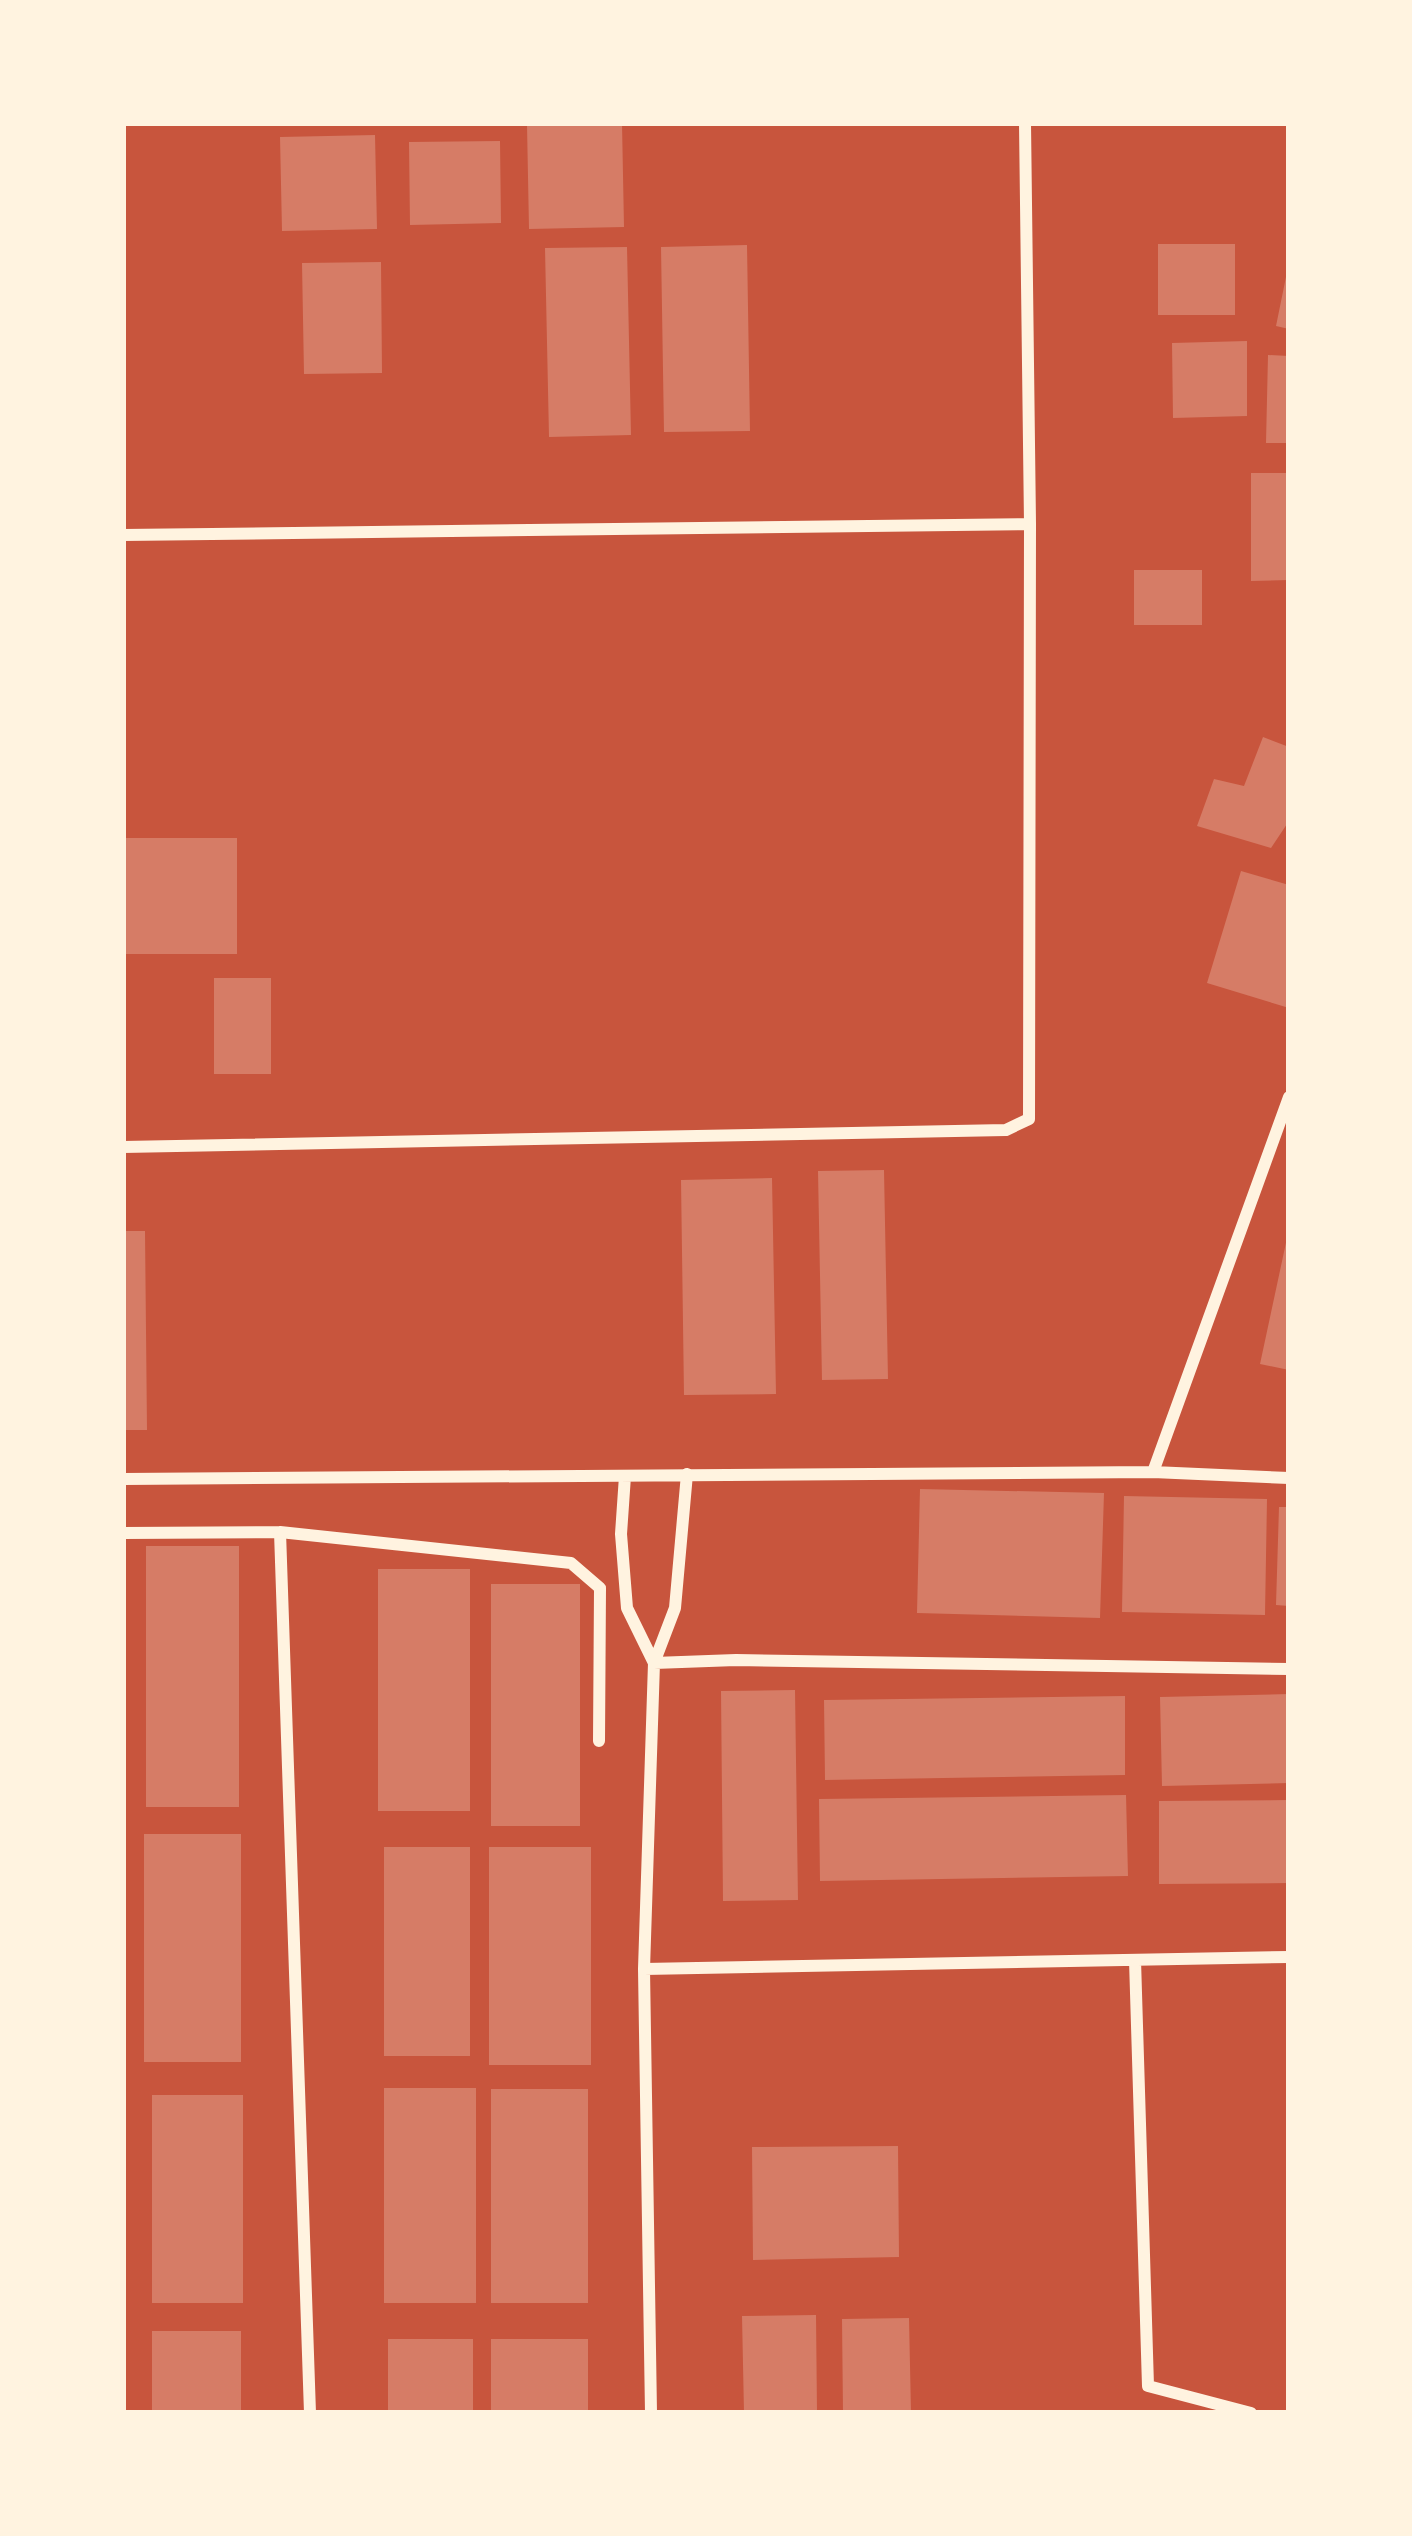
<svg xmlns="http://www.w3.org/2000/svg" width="1412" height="2536" font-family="Merriweather,serif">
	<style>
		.building { fill: #d67c66 }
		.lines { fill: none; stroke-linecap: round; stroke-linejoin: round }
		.minor { stroke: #fff3e0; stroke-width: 12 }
	</style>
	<rect width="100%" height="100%" fill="#c8553d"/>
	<path class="building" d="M 622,123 L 624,227 L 529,229 L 527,125 Z
		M 375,135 L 377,229 L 282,231 L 280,137 Z
		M 500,141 L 501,223 L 410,225 L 409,142 Z
		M 1158,244 L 1235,244 L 1235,315 L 1158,315 Z
		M 747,245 L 750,431 L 664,432 L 661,247 Z
		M 627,247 L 631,435 L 549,437 L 545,248 Z
		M 381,262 L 382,373 L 304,374 L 302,263 Z
		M 1287,272 L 1289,272 L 1289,329 L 1276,326 Z
		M 1247,341 L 1247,416 L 1173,418 L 1172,343 Z
		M 1268,355 L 1289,356 L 1289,443 L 1266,443 Z
		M 1251,473 L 1289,473 L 1289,580 L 1251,581 Z
		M 1134,570 L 1202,570 L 1202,625 L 1134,625 Z
		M 1263,737 L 1289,747 L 1289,821 L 1271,848 L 1197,826 L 1214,779 L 1244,786 Z
		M 123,838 L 237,838 L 237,954 L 123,954 Z
		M 1241,871 L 1289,885 L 1289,1008 L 1207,983 Z
		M 214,978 L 271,978 L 271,1074 L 214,1074 Z
		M 884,1170 L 888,1379 L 822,1380 L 818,1171 Z
		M 772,1178 L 776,1394 L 684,1395 L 681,1180 Z
		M 123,1231 L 145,1231 L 147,1430 L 123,1430 Z
		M 1287,1238 L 1289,1238 L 1289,1370 L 1260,1364 Z
		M 920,1489 L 1104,1493 L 1100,1618 L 917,1613 Z
		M 1124,1496 L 1267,1499 L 1265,1615 L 1122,1612 Z
		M 1279,1507 L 1289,1507 L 1289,1606 L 1276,1605 Z
		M 146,1546 L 239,1546 L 239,1807 L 146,1807 Z
		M 378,1569 L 470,1569 L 470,1811 L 378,1811 Z
		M 491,1584 L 580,1584 L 580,1826 L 491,1826 Z
		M 795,1690 L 798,1900 L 723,1901 L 721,1691 Z
		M 1289,1694 L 1289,1783 L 1162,1786 L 1160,1697 Z
		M 1125,1696 L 1125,1775 L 825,1780 L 824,1700 Z
		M 1126,1795 L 1128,1876 L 820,1881 L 819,1799 Z
		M 1289,1800 L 1289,1883 L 1159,1884 L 1159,1801 Z
		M 144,1834 L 241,1834 L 241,2062 L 144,2062 Z
		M 384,1847 L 470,1847 L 470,2056 L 384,2056 Z
		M 489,1847 L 591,1847 L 591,2065 L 489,2065 Z
		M 384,2088 L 476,2088 L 476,2303 L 384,2303 Z
		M 491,2089 L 588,2089 L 588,2303 L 491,2303 Z
		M 152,2095 L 243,2095 L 243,2303 L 152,2303 Z
		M 898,2146 L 899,2257 L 753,2260 L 752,2147 Z
		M 816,2315 L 817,2412 L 744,2413 L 742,2316 Z
		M 909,2318 L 911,2413 L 843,2413 L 842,2319 Z
		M 152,2331 L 241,2331 L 241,2413 L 152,2413 Z
		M 388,2339 L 473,2339 L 473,2413 L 388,2413 Z
		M 491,2339 L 588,2339 L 588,2413 L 491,2413 Z"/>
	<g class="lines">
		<path class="minor" d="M 123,535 L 1030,524
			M 123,1147 L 1006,1130 L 1029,1119 L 1030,524 L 1025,123
			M 1153,1472 L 1289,1097
			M 625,1476 L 621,1534 L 627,1608 L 654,1663
			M 123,1479 L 1153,1472 L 1289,1478
			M 280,1532 L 310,2413
			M 123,1533 L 280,1532 L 571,1563 L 600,1588 L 599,1741
			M 654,1663 L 675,1608 L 687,1474
			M 1135,1960 L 1148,2386 L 1251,2413
			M 644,1969 L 1289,1957
			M 651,2413 L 644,1969 L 654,1663 L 736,1660 L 1289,1669"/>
	</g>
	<rect width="1412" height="2536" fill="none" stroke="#fff3e0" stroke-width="252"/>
</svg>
